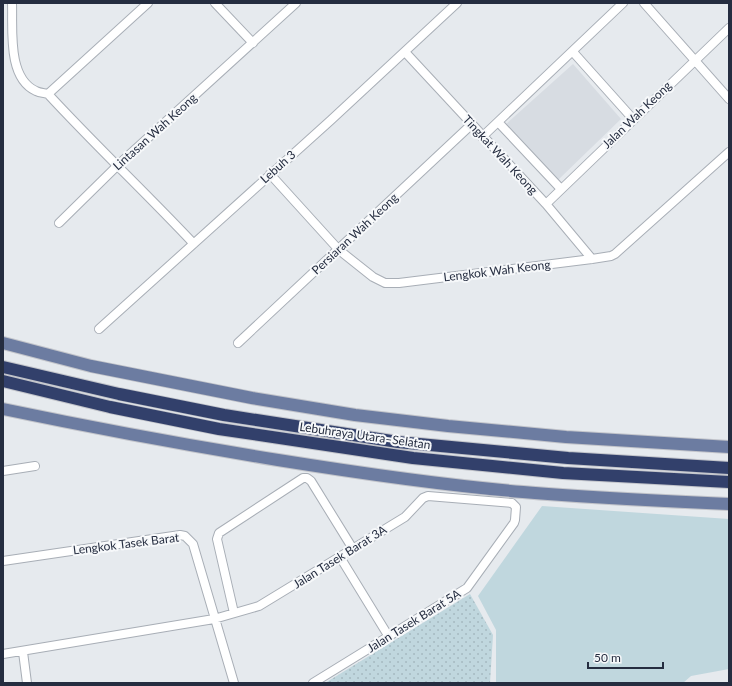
<svg xmlns="http://www.w3.org/2000/svg" width="732" height="686" font-family="Lato,sans-serif">
	<style>
		.built { fill: #d7dce2 }
		.grass { fill: #c0d7de }
		.park { fill: url(#park-dots) }
		.lines { fill: none; stroke-linecap: round; stroke-linejoin: round }
		.street-casing { stroke: #a8aeb6; stroke-width: 10 }
		.primary-casing { stroke: #c2c4ca; stroke-width: 14 }
		.highway-casing { stroke: #c2c4ca; stroke-width: 14 }
		.street { stroke: #fff; stroke-width: 8 }
		.primary { stroke: #6c7ca1; stroke-width: 12 }
		.highway { stroke: #32406b; stroke-width: 12 }
		.labels { text-anchor: middle; stroke-width: 4; stroke-linejoin: round; paint-order: stroke }
		.street-label { font-size: 12px; fill: #252d40; stroke: #f6f8fa }
	</style>
	<defs>
		<pattern id="park-dots" width="8" height="8" patternUnits="userSpaceOnUse"><rect width="8" height="8" fill="#c0d7de"/><path d="M2 2h.1M6 6h.1" fill="none" stroke="#a5b9c0" stroke-width="1.8" stroke-linecap="round"/></pattern>
	</defs>
	<rect width="100%" height="100%" fill="#e6eaee"/>
	<path class="built" d="M 573,64 L 621,119 L 558,180 L 505,125 Z"/>
	<path class="grass" d="M 542,506 L 729,519 L 729,669 L 691,676 L 683,683 L 496,683 L 496,630 L 478,596 Z"/>
	<path class="park" d="M 470,594 L 493,635 L 490,683 L 325,683 Z"/>
	<g class="lines">
		<g class="street-casing">
			<path id="street" d="M 12,3 C 13,29 7,78 36,91 C 40,93 45,93 48,94
				M 215,3 L 253,43
				M 644,3 L 729,99
				M 405,52 L 546,204 L 592,259
				M 573,52 L 633,119
				M 48,94 C 95,145 146,193 193,243
				M 48,94 L 148,3
				M 498,122 L 561,189
				M 482,137 L 623,3
				M 270,174 L 339,250 L 373,277 L 385,283 L 399,283 L 592,259 L 611,256 L 615,254 L 729,152
				M 546,204 L 729,28
				M 59,223 L 117,166 L 296,3
				M 99,329 L 331,120 L 457,3
				M 238,343 L 472,124
				M 3,471 L 35,466
				M 340,557 L 389,637
				M 3,561 L 180,535 L 185,536 L 193,544 L 234,683
				M 234,613 L 217,539 L 219,533 L 303,478 L 307,478 L 311,481 L 353,549
				M 23,652 L 27,683
				M 3,654 L 214,619 L 259,606 L 405,517 L 423,498 L 428,496 L 512,503 L 516,507 L 515,520 L 514,523 L 467,588 L 313,683"/>
		</g>
		<g class="primary-casing">
			<path id="primary" d="M 3,343 L 91,366 L 252,398 L 355,415 L 448,426 L 566,437 L 729,447
				M 3,409 C 94,428 186,445 278,460 C 359,473 441,485 523,492 C 592,498 660,501 729,504"/>
		</g>
		<g class="highway-casing">
			<path id="highway" d="M 3,367 L 119,394 L 224,415 L 398,442 L 568,458 L 729,468
				M 3,381 L 110,407 L 219,429 L 413,458 L 563,473 L 729,482"/>
		</g>
		<use href="#street" class="street"/>
		<use href="#primary" class="primary"/>
		<use href="#highway" class="highway"/>
	</g>
	<g class="labels">
		<g class="street-label">
			<text transform="translate(637 115) rotate(-44)" y="4">Jalan Wah Keong</text>
			<text transform="translate(155 132) rotate(-42)" y="4">Lintasan Wah Keong</text>
			<text transform="translate(500 155) rotate(47)" y="4">Tingkat Wah Keong</text>
			<text transform="translate(278 167) rotate(-42)" y="4">Lebuh 3</text>
			<text transform="translate(355 234) rotate(-43)" y="4">Persiaran Wah Keong</text>
			<text transform="translate(497 271) rotate(-7)" y="4">Lengkok Wah Keong</text>
			<text transform="translate(365 436) rotate(8)" y="4">Lebuhraya Utara–Selatan</text>
			<text transform="translate(126 544) rotate(-7)" y="4">Lengkok Tasek Barat</text>
			<text transform="translate(340 557) rotate(-32)" y="4">Jalan Tasek Barat 3A</text>
			<text transform="translate(414 621) rotate(-32)" y="4">Jalan Tasek Barat 5A</text>
		</g>
	</g>
	<rect width="732" height="686" fill="none" stroke="#252d40" stroke-width="8"/>
	<path d="M588 662v6h75v-6" fill="none" stroke="#252d40" stroke-width="2"/>
	<text x="594" y="662" font-size="12" fill="#252d40" stroke="#f6f8fa" stroke-width="3" paint-order="stroke">50 m</text>
</svg>
